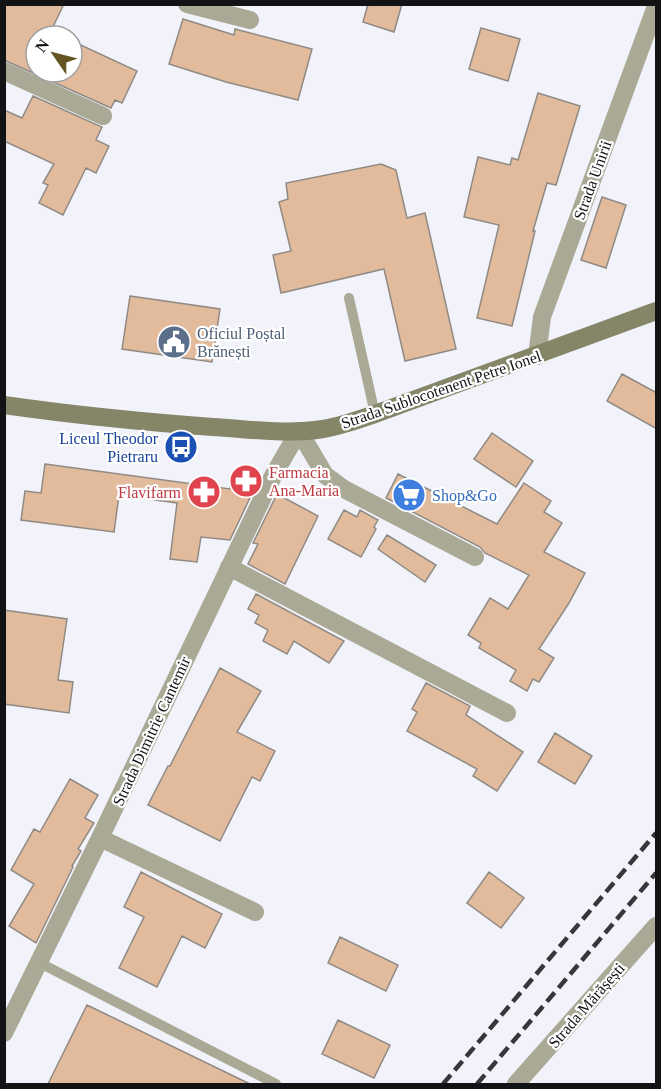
<svg xmlns="http://www.w3.org/2000/svg" width="661" height="1089" font-family="'Times New Roman',serif">
	<style>
		.building { fill: #e1bb9c; stroke: #908a85; stroke-width: 1.5 }
		.lines { fill: none; stroke-linecap: round; stroke-linejoin: round }
		.lane { stroke: #a9a995; stroke-width: 10 }
		.street { stroke: #a9a995; stroke-width: 18 }
		.secondary { stroke: #858568; stroke-width: 18 }
		.rail { stroke: #36373a; stroke-width: 4.5; stroke-dasharray: 12 6; stroke-linecap: butt }
		.labels { text-anchor: middle; stroke-width: 4.5; stroke-linejoin: round; paint-order: stroke }
		.street-label { font-size: 16px; fill: #121315; stroke: #fff }
		.service-label { font-size: 16px; fill: #4e5e75; stroke: #fff; text-anchor: start }
		.transit-label { font-size: 16px; fill: #164399; stroke: #fff; text-anchor: end }
		.health-label { font-size: 16px; fill: #be3a42; stroke: #fff; text-anchor: start }
		.shop-label { font-size: 16px; fill: #366cbe; stroke: #fff; text-anchor: start }
	</style>
	<rect width="100%" height="100%" fill="#f2f3fa"/>
	<path class="building" d="M 4,4 L 64,4 L 51,31 L 61,36 L 36,36 L 36,72 L 72,72 L 72,41 L 137,71 L 122,103 L 115,100 L 111,108 L 4,60 Z
		M 368,4 L 402,4 L 394,32 L 363,22 Z
		M 183,19 L 234,35 L 235,29 L 312,49 L 298,100 L 226,82 L 169,64 Z
		M 481,28 L 520,39 L 508,81 L 469,69 Z
		M 538,93 L 580,106 L 556,185 L 547,183 L 533,231 L 535,231 L 512,326 L 477,318 L 499,225 L 464,217 L 478,157 L 510,165 L 512,158 L 518,160 Z
		M 33,96 L 102,127 L 96,140 L 109,146 L 96,173 L 86,168 L 63,215 L 39,203 L 48,185 L 43,183 L 54,164 L 4,141 L 4,110 L 22,118 Z
		M 381,164 L 396,170 L 407,218 L 425,213 L 456,349 L 405,361 L 384,269 L 281,293 L 273,255 L 291,251 L 279,202 L 288,199 L 286,183 Z
		M 602,197 L 626,205 L 606,268 L 581,260 Z
		M 130,296 L 220,309 L 212,362 L 122,349 Z
		M 622,374 L 657,393 L 657,429 L 607,401 Z
		M 492,433 L 533,461 L 516,487 L 474,459 Z
		M 45,464 L 230,489 L 233,473 L 257,478 L 256,483 L 257,483 L 230,540 L 201,537 L 197,562 L 170,559 L 177,503 L 119,495 L 114,532 L 21,520 L 25,491 L 41,493 Z
		M 398,474 L 497,524 L 524,483 L 551,501 L 544,512 L 562,523 L 544,552 L 585,573 L 569,603 L 539,649 L 554,658 L 539,682 L 533,679 L 527,691 L 510,681 L 516,670 L 479,648 L 481,643 L 468,635 L 490,598 L 508,609 L 529,575 L 485,553 L 480,547 L 386,498 Z
		M 277,494 L 318,516 L 285,584 L 248,564 L 258,544 L 253,543 Z
		M 344,510 L 357,517 L 360,510 L 378,520 L 374,527 L 376,529 L 361,557 L 328,539 Z
		M 387,535 L 436,565 L 425,582 L 378,549 Z
		M 256,594 L 344,641 L 329,663 L 294,641 L 287,654 L 263,641 L 268,630 L 255,623 L 259,615 L 248,609 Z
		M 4,610 L 67,619 L 58,680 L 73,682 L 69,713 L 4,704 Z
		M 220,668 L 261,691 L 237,732 L 275,751 L 260,781 L 252,777 L 220,841 L 148,805 L 168,766 L 170,766 Z
		M 426,683 L 470,706 L 466,715 L 523,752 L 497,791 L 473,776 L 477,769 L 407,731 L 417,712 L 412,709 Z
		M 555,733 L 592,756 L 575,784 L 538,762 Z
		M 70,779 L 98,795 L 85,818 L 94,823 L 78,849 L 81,851 L 72,866 L 73,867 L 36,943 L 9,926 L 34,884 L 11,870 L 34,829 L 40,832 Z
		M 141,872 L 222,914 L 205,948 L 182,936 L 157,987 L 119,968 L 144,917 L 124,907 Z
		M 489,872 L 524,898 L 501,928 L 467,903 Z
		M 340,937 L 398,965 L 386,991 L 328,963 Z
		M 87,1005 L 250,1084 L 48,1084 Z
		M 338,1020 L 390,1045 L 374,1078 L 322,1054 Z"/>
	<g class="lines">
		<path class="lane" d="M 349,298 L 375,414
			M 40,963 L 276,1084"/>
		<path class="street" d="M 187,4 L 250,20
			M 4,71 L 103,116
			M 537,356 L 542,317 L 656,6
			M 229,567 L 507,713
			M 100,838 L 255,912
			M 4,1033 L 100,838 L 274,474 L 299,431 L 325,475 L 344,489 L 475,557
			M 516,1084 L 656,926"/>
		<path class="secondary" d="M 4,405 C 74,415 144,422 213,427 C 249,429 287,435 323,429 C 341,426 358,420 375,414 L 656,311"/>
		<path class="rail" d="M 443,1084 L 656,833
			M 477,1084 L 656,873"/>
	</g>
	<defs>
		<g id="civic-disc" transform="scale(1.725)"><circle r="9.5" fill="#5c6f8a" stroke="#fff"/><path d="M-.6-6.5H3V-4.5H.6V-3L4-1V1h2V6H-6V1h2V-1L-.6-3ZM-1.2 2.5V6h2.4V2.5Z" fill="#fff"/></g>
		<g id="bus-disc" transform="scale(1.725)"><circle r="9.5" fill="#1a4fb4" stroke="#fff"/><path d="M-5-6H5V4H4V6H2V4H-2V6H-4V4H-5ZM-3.5-4V0h7V-4ZM-3.5 1.2v1.5H-2V1.2ZM2 1.2v1.5H3.5V1.2Z" fill="#fff"/></g>
		<g id="pharmacy-disc" transform="scale(1.725)"><circle r="9.5" fill="#e0444e" stroke="#fff"/><path d="M-2-6h4v4h4v4h-4v4h-4v-4h-4v-4h4Z" fill="#fff"/></g>
		<g id="supermarket-disc" transform="scale(1.725)"><circle r="9.5" fill="#3f7fe0" stroke="#fff"/><path d="M-6-5.5h2.5l.6 2H6L4.5 2H-2.5L-4.4-4H-6ZM-1.5 3.2a1.3 1.3 0 1 0 .1 0ZM3 3.2a1.3 1.3 0 1 0 .1 0Z" fill="#fff"/></g>
	</defs>
	<g fill-rule="evenodd">
		<use href="#civic-disc" x="174" y="342"/>
		<use href="#bus-disc" x="181" y="447"/>
		<use href="#pharmacy-disc" x="246" y="481"/>
		<use href="#pharmacy-disc" x="204" y="492"/>
		<use href="#supermarket-disc" x="409" y="495"/>
	</g>
	<g class="labels">
		<g class="street-label">
			<text transform="translate(592 180) rotate(-70)" y="6">Strada Unirii</text>
			<text transform="translate(441 389) rotate(-19)" y="6">Strada Sublocotenent Petre Ionel</text>
			<text transform="translate(151 731) rotate(-65)" y="6">Strada Dimitrie Cantemir</text>
			<text transform="translate(586 1005) rotate(-49)" y="6">Strada Mărășești</text>
		</g>
		<g class="service-label">
			<text x="197" y="339">Oficiul Poștal<tspan x="197" dy="18">Brănești</tspan></text>
		</g>
		<g class="transit-label">
			<text x="158" y="444">Liceul Theodor<tspan x="158" dy="18">Pietraru</tspan></text>
		</g>
		<g class="health-label">
			<text x="269" y="478">Farmacia<tspan x="269" dy="18">Ana-Maria</tspan></text>
			<text x="181" y="498" text-anchor="end">Flavifarm</text>
		</g>
		<g class="shop-label">
			<text x="432" y="501">Shop&amp;Go</text>
		</g>
	</g>
	<rect width="661" height="1089" fill="none" stroke="#121315" stroke-width="12"/>
	<g transform="translate(54 54) rotate(305)"><circle r="28" fill="#ffffff" stroke="#a0a1a1" stroke-width="1.5"/>
	<path d="M0-4.5L10 22L0 15L-10 22Z" fill="#625522"/>
	<text y="-9" font-size="16" font-weight="bold" text-anchor="middle" fill="#121315">N</text>
	</g>
</svg>
